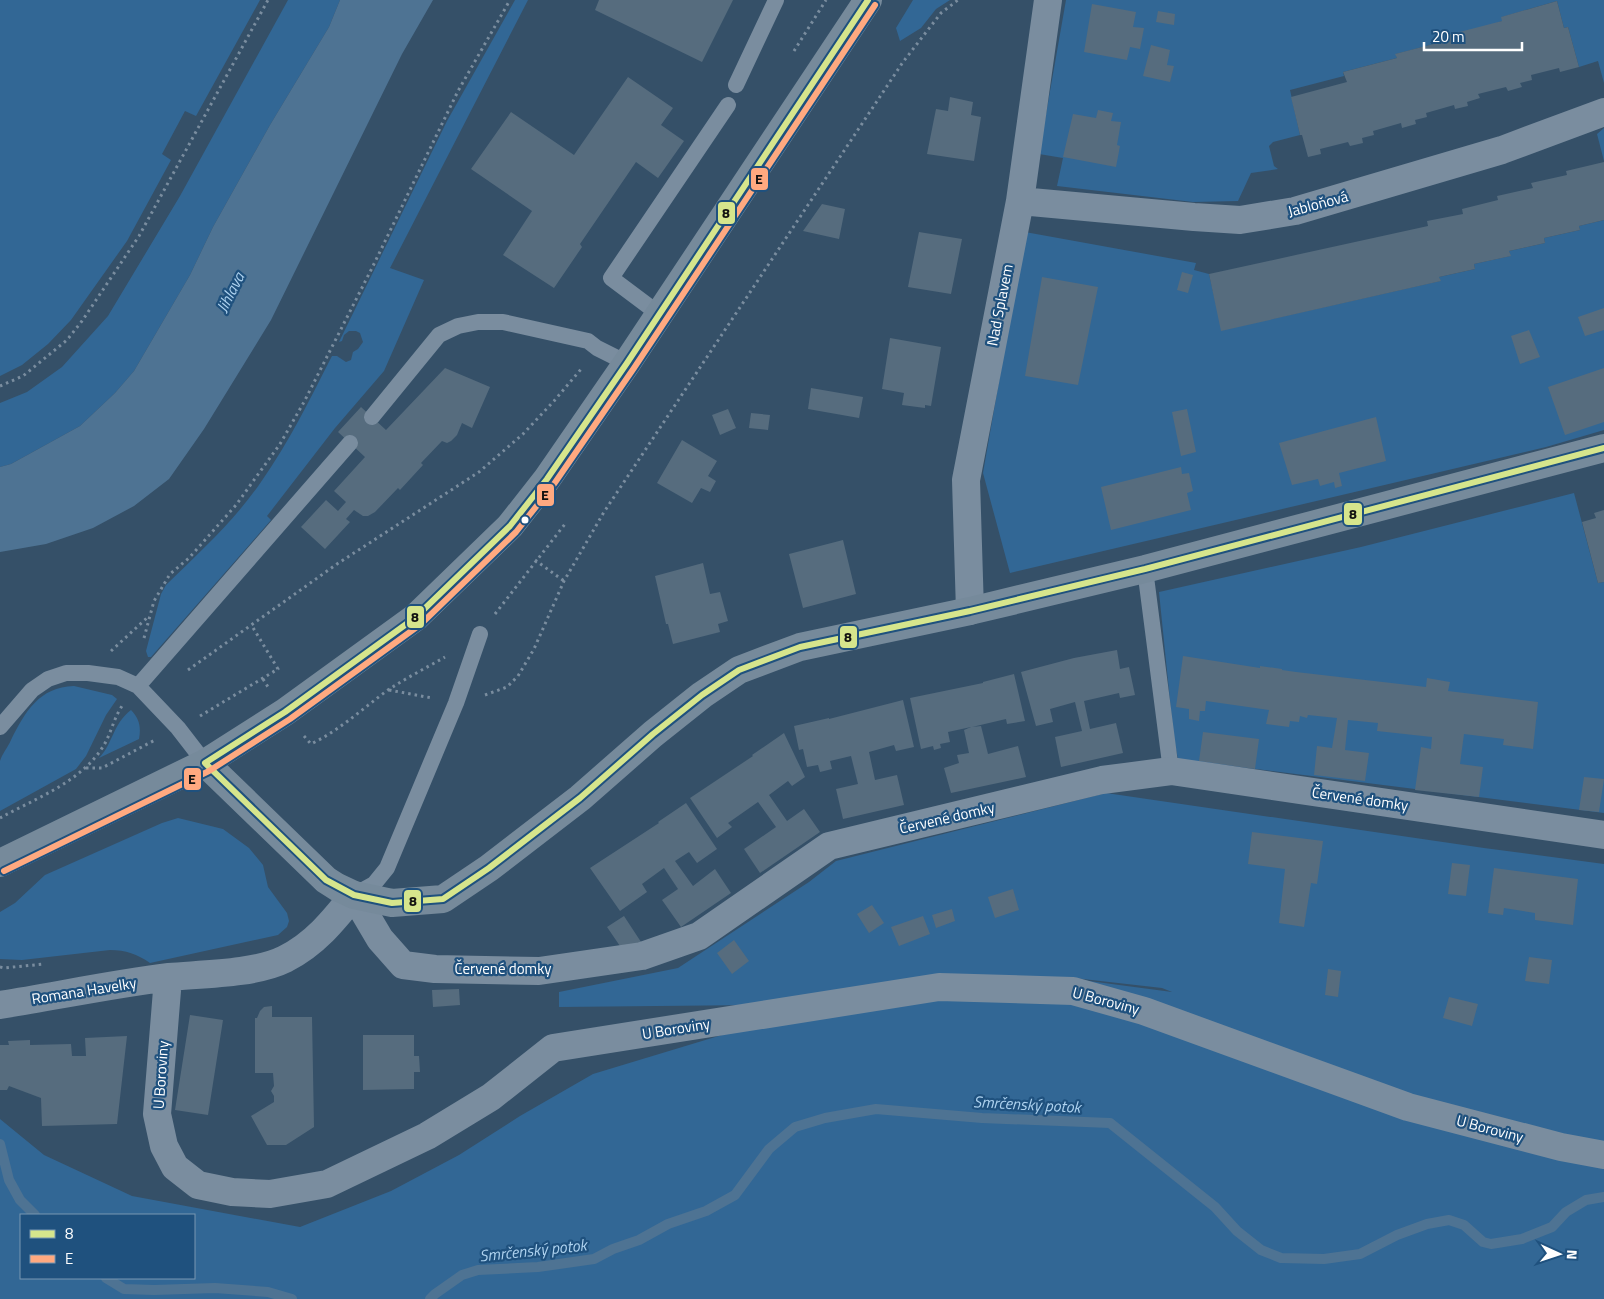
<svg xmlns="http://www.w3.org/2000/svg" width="1604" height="1299" font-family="'Titillium Web',sans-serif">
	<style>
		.green { fill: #326795; fill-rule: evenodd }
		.water { fill: #4e7393 }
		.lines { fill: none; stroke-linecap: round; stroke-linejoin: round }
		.stream { stroke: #4e7393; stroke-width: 10 }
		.building { fill: #566c7e }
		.path { stroke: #7a8d9f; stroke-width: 3; stroke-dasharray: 2.5 4; stroke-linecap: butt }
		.lane { stroke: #7a8d9f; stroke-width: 16 }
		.street { stroke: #7a8d9f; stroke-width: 28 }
		.secondary { stroke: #768a9b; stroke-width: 28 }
		.bus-1-casing { stroke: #1f517e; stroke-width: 10 }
		.bus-2-casing { stroke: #1f517e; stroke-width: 10 }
		.bus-1 { stroke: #d6e58c; stroke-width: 6 }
		.bus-2 { stroke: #ffa980; stroke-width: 6 }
		.bus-dot { fill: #fff; stroke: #1f517e; stroke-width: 2 }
		.labels { text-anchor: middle; stroke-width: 4.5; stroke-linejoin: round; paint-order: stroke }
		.street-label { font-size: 15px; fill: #fff; stroke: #1f517e }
		.water-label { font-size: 16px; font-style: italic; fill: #aed2ef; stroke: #1f517e }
		.line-badge { stroke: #1f517e; stroke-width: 2 }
		.pale-badge-label { font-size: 14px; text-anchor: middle; font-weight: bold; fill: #111 }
	</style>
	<rect width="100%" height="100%" fill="#355068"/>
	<path class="green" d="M 0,0 L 260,0 L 196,116 L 185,111 L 162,154 L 171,160 L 127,241 L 71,320 L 48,344 L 22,365 L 0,376 Z
		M 288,0 L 340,0 L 329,27 L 270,125 L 213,227 L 190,275 L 134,371 L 115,393 L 80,426 L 11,464 L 0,467 L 0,403 L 27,392 L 62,367 L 108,316 L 180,196 Z
		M 515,0 L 528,0 L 390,268 L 424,280 L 384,371 L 335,428 L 267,516 L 271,520 L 151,657 L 148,657 L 146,651 L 161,594 L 166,585 C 199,553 235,520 261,482 C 289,442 310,399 332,356 L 337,356 L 346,362 L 351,360 L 353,352 L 358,349 L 363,342 L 360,333 L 356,331 L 349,331 L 344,335 L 342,341 L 339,342 L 447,121 Z
		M 913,0 L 950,0 L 936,9 L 921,28 L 900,41 L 896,28 Z
		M 1066,0 L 1604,0 L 1604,83 L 1598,61 L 1579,67 L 1568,27 L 1564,28 L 1557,1 L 1502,17 L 1502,21 L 1449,40 L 1396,54 L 1397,58 L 1343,72 L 1344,76 L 1290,90 L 1300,135 L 1273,142 L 1269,146 L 1274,166 L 1278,169 L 1251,173 L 1238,201 L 1193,202 L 1057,186 L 1063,158 L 1039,154 Z
		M 1604,128 L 1604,161 L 1597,134 Z
		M 1604,220 L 1604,430 L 1546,447 L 1010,573 L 983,473 L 1025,232 L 1196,263 L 1194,270 L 1209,274 L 1222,330 L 1440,281 L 1439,277 L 1475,269 L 1474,264 L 1510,256 L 1509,251 L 1545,243 L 1544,238 L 1580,230 L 1579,226 Z
		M 1574,493 L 1598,583 L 1604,582 L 1604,813 L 1178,759 L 1174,740 L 1159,592 L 1361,547 Z
		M 74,686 L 112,695 L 117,699 L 106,715 L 86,756 L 76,769 L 0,811 C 0,799 0,772 0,761 C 2,754 8,747 11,740 C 25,712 39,687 74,686 Z
		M 131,710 C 140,719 141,728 139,739 L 99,758 C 113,744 112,725 131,710 Z
		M 1106,793 L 1484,848 L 1604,864 L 1604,1299 L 0,1299 L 0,1119 L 44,1155 L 132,1196 L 300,1227 L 391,1191 L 459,1155 L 520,1116 L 593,1074 L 904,980 L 756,1005 L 559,1007 L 559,992 L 678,968 L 809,882 L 836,861 ZM 1074,978 L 1162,988 L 1172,992 L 1074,979 ZM 21,1215 L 194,1215 L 194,1278 L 21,1278 Z
		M 178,818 L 223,829 L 249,848 L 263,865 L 268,887 L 287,913 L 289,921 L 287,927 L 278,935 L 150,963 C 137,954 126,950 110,950 L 22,960 L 0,959 L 0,912 L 15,903 L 45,875 L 162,823 Z"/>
	<path class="water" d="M 340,0 L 433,0 L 402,54 L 271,320 L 204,429 L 169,479 L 134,506 L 93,528 L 46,544 L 0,552 L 0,467 L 11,464 L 80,426 L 115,393 L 134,371 L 190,275 L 213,227 L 270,125 L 329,27 Z"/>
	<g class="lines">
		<path class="stream" d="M 0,1144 L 9,1180 L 20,1200 L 35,1215
			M 106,1278 L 124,1289 L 154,1290 L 215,1288 L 268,1292 L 292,1299
			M 430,1299 L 435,1294 L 462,1275 L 478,1270 L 538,1267 L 594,1259 L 613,1249 L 639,1240 L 668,1224 L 706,1211 L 735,1195 L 769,1149 L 795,1127 L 825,1118 L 876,1109 L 982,1118 L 1110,1123 L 1215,1207 L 1237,1231 L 1261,1250 L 1281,1258 L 1324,1259 L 1360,1254 L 1397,1235 L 1427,1224 L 1449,1220 L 1464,1225 L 1483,1242 L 1491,1244 L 1522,1239 L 1552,1227 L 1566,1212 L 1586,1200 L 1604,1197"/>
	</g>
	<path class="building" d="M 599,0 L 733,0 L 702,62 L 595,10 Z
		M 1557,1 L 1564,28 L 1568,27 L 1579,67 L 1560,72 L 1559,68 L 1531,75 L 1532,80 L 1520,83 L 1522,87 L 1508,91 L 1506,87 L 1478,94 L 1480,98 L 1467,102 L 1468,106 L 1455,109 L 1454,105 L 1426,113 L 1427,117 L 1415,120 L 1416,124 L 1402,128 L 1401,123 L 1373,131 L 1374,135 L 1362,138 L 1363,143 L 1350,146 L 1348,142 L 1320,149 L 1321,154 L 1308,157 L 1302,135 L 1300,135 L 1291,97 L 1347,82 L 1343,72 L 1397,58 L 1395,54 L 1449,40 L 1448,35 L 1502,21 L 1501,17 Z
		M 1092,4 L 1136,12 L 1133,27 L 1144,28 L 1140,49 L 1130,47 L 1127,60 L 1084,52 Z
		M 1158,11 L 1175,14 L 1174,25 L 1156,22 Z
		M 1151,45 L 1170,50 L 1167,65 L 1174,66 L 1170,82 L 1143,76 Z
		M 628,77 L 673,108 L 661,125 L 684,141 L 658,178 L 636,162 L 580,244 L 582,247 L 554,288 L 503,255 L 532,211 L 471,169 L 511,112 L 574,155 Z
		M 950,97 L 973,102 L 971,115 L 981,117 L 974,161 L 927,154 L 936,109 L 948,111 Z
		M 1098,110 L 1113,113 L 1111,121 L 1121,122 L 1117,145 L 1120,146 L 1116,167 L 1063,157 L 1073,114 L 1096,118 Z
		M 1604,162 L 1604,220 L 1579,226 L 1580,230 L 1544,238 L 1545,243 L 1509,251 L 1511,256 L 1474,264 L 1475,269 L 1439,277 L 1441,281 L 1221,331 L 1209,274 L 1428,226 L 1427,221 L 1463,214 L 1462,209 L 1498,200 L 1497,196 L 1533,188 L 1531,183 L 1567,175 L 1566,171 Z
		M 822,204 L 845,209 L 839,239 L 803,231 Z
		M 919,232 L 962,239 L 951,294 L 908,287 Z
		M 1182,272 L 1193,275 L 1188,293 L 1177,290 Z
		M 1042,277 L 1098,287 L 1078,385 L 1025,376 Z
		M 1604,308 L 1604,330 L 1585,336 L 1578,317 Z
		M 1529,330 L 1540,357 L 1520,364 L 1511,336 Z
		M 890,338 L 941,347 L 931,406 L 925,405 L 925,408 L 902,405 L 904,393 L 882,389 Z
		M 445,368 L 490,387 L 472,428 L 462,423 L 457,435 L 451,441 L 447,443 L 442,441 L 421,463 L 423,465 L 400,490 L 398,488 L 375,512 L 368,516 L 363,516 L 354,510 L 346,519 L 350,522 L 325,549 L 301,527 L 326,500 L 338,511 L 346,502 L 334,491 L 365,457 L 338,432 L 361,407 L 386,430 Z
		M 1604,368 L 1604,422 L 1565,435 L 1548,387 Z
		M 811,388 L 863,397 L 859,418 L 808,409 Z
		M 728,409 L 736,428 L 720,435 L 712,415 Z
		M 1187,409 L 1196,452 L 1181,456 L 1172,412 Z
		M 751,413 L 770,415 L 768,430 L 749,428 Z
		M 1376,417 L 1386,461 L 1339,473 L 1342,486 L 1335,488 L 1334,482 L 1320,486 L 1318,479 L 1292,485 L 1279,443 Z
		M 682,440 L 717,461 L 708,476 L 716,481 L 710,492 L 701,488 L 692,503 L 657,483 Z
		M 1181,467 L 1182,474 L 1189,473 L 1193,491 L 1187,493 L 1191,510 L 1111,530 L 1101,487 Z
		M 1604,510 L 1604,582 L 1598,583 L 1582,522 L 1596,518 L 1594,513 Z
		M 843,540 L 856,594 L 803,608 L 789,554 Z
		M 703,563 L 710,594 L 720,592 L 728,621 L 718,624 L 720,632 L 673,644 L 668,624 L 666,624 L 655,576 Z
		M 1117,650 L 1120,669 L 1129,667 L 1135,695 L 1120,698 L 1119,693 L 1084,701 L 1090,729 L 1116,723 L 1123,753 L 1061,767 L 1055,737 L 1082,731 L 1075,702 L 1050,709 L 1053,722 L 1036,726 L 1021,672 L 1074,658 Z
		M 1183,656 L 1260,668 L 1260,666 L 1282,669 L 1282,670 L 1296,672 L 1426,687 L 1427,678 L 1450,682 L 1448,691 L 1538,702 L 1533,749 L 1503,745 L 1504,739 L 1464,734 L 1460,764 L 1483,767 L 1479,797 L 1415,790 L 1421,747 L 1431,749 L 1432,737 L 1377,731 L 1378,723 L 1348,720 L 1345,750 L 1369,753 L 1365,781 L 1314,775 L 1317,746 L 1332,748 L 1337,718 L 1308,715 L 1307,718 L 1300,716 L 1299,722 L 1290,721 L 1289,727 L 1266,724 L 1269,710 L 1206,701 L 1205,711 L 1200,711 L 1199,721 L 1189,719 L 1189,709 L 1176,707 Z
		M 1014,674 L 1025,721 L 1007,724 L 1006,719 L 972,727 L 981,726 L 988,754 L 1018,746 L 1026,777 L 951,793 L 944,768 L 959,763 L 957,755 L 969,753 L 964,730 L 971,727 L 948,732 L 950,742 L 940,744 L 941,748 L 934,750 L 933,746 L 921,749 L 910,698 L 983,683 L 983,682 Z
		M 903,700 L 914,747 L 896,751 L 894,745 L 869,752 L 875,780 L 897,775 L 904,805 L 843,819 L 836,789 L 858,784 L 851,756 L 830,761 L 832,769 L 820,772 L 818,765 L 807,767 L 803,749 L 799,750 L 794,726 L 829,718 L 829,719 Z
		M 1203,732 L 1259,739 L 1255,769 L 1199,761 Z
		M 784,733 L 805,777 L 792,786 L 788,781 L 769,795 L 787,821 L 804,809 L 820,832 L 760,873 L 744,849 L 776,827 L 758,802 L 728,823 L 732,827 L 717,838 L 690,798 L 753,756 L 752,755 Z
		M 1584,777 L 1604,779 L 1599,812 L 1579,810 Z
		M 686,803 L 717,849 L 697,863 L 689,852 L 675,861 L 693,886 L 715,869 L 731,893 L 681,927 L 662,900 L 678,889 L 664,868 L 642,884 L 647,892 L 620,911 L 590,868 L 659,823 L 658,822 Z
		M 1252,832 L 1323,841 L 1317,884 L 1311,883 L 1304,927 L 1279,923 L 1285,869 L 1248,864 Z
		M 1452,863 L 1470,865 L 1466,896 L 1448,894 Z
		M 1494,868 L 1578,879 L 1573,925 L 1535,920 L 1535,913 L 1504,908 L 1503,915 L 1488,913 Z
		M 1013,889 L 1019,910 L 995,918 L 988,897 Z
		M 872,905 L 884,923 L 869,933 L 857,914 Z
		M 952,909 L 955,921 L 936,928 L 932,915 Z
		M 624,916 L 643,945 L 622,949 L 607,927 Z
		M 923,916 L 930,934 L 899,946 L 891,927 Z
		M 734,940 L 749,961 L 732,974 L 717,953 Z
		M 1529,957 L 1552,960 L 1549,984 L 1525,981 Z
		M 1328,969 L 1341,971 L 1338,997 L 1325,995 Z
		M 459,989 L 460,1005 L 433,1007 L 432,990 Z
		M 1449,997 L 1478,1004 L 1472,1026 L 1443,1018 Z
		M 272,1006 L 272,1017 L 312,1017 L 314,1127 L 286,1145 L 267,1145 L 251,1116 L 274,1102 L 274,1096 L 271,1091 L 274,1086 L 273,1073 L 255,1073 L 255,1018 L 257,1018 L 260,1011 L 264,1007 Z
		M 190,1015 L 223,1020 L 208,1115 L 175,1110 Z
		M 363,1035 L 414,1035 L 414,1056 L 419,1056 L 420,1072 L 414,1072 L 414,1089 L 363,1090 Z
		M 127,1036 L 117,1124 L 42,1126 L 41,1098 L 9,1086 L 7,1090 L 0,1090 L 0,1045 L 9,1045 L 8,1041 L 30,1040 L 30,1045 L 71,1044 L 72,1056 L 86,1056 L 85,1038 Z"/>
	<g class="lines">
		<path class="path" d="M 794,51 L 826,0
			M 0,386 L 23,376 L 67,340 L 82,321 L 139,236 L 268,0
			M 535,560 L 564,581
			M 495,614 L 565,524
			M 144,638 L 154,601 L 170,574 L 189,558 L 236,505 L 280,444 L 304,402 L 372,268 L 458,91 L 510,0
			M 111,651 L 149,616
			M 188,670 L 337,564 L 479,472 L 523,434 L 554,401 L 582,368
			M 263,679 L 268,687
			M 389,690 L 432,698
			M 485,695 L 507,687 L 518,676 L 534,649 L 564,581 L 604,512 L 903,62 L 941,13 L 958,0
			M 200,716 L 278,669 L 252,626
			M 304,736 L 311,744 C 340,730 362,709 388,690 C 406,678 426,668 445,657
			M 86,768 L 102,768 L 155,740
			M 0,818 C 36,798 82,782 104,745 C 111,733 114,718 122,706
			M 0,967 L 4,968 L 44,964"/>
		<path class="lane" d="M 736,85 L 776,0
			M 659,314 L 611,278 L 728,105
			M 372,417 L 439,335 L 458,326 L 478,322 L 503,322 L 588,341 L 597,348 L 627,363
			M 1145,569 L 1171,771
			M 138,686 L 350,443
			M 0,727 L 32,690 L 48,679 L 66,673 L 88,673 L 118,677 L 138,686 L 178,728 L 205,763
			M 354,895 L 374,884 L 387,868 L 456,703 L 480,634"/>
		<path class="street" d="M 1020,201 L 1194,217 L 1240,220 L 1295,211 L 1502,150 L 1604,112
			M 970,611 L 966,480 L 1020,201 L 1048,0
			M 168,978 L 157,1114 L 164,1146 L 175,1167 L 198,1185 L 232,1192 L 270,1194 L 327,1184 L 427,1136 L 491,1097 L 553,1048 L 939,987 L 1073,991 L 1144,1011 L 1408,1107 L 1561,1147 L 1604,1155
			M 0,1005 C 56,996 113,984 169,977 C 203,974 255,974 285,959 C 315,944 334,920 354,895 L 380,939 L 403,965 L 435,969 L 539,971 L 642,956 L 699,936 L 829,846 L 1102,780 L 1171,771 L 1604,835"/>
		<path class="secondary" d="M 205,763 L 326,880 L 337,887 L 354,895 L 392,903 L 443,899 L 489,868 L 580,798 L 653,734 L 702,695 L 739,670 L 800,647 L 970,611 L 1145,569 L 1604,448
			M 0,863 L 205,763 L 285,712 L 416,617 L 510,526 L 547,479 L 627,363 L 868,0"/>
		<g class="bus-1-casing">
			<path id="bus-1" d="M 205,763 L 326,880 L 354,895 L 392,903 L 443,899 L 489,868 L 580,798 L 653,734 L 702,695 L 739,670 L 800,647 L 970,611 L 1145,569 L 1604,448
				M 205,763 L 285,712 L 416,617 L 510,526 L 547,479 L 627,363 L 868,0"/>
		</g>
		<g class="bus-2-casing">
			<path id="bus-2" d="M 4,871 L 209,771 L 290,719 L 421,624 L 516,532 L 554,484 L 634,368 L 875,5"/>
		</g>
		<use href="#bus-1" class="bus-1"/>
		<use href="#bus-2" class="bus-2"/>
	</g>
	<circle class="bus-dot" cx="525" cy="520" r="4.5"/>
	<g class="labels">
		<g class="street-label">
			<text transform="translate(1318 204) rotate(-15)" y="5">Jabloňová</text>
			<text transform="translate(1000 305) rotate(-79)" y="5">Nad Splavem</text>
			<text transform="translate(1360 799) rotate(8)" y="5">Červené domky</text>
			<text transform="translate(947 818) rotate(-13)" y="5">Červené domky</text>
			<text x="503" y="974">Červené domky</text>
			<text transform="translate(84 991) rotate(-9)" y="5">Romana Havelky</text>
			<text transform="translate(1106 1001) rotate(15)" y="5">U Boroviny</text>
			<text transform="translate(676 1029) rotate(-9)" y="5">U Boroviny</text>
			<text transform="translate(161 1075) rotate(-86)" y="5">U Boroviny</text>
			<text transform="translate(1490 1129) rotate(15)" y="5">U Boroviny</text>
		</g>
		<g class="water-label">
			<text transform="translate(230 292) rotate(-63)" y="6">Jihlava</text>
			<text transform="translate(1027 1104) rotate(3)" y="6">Smrčenský potok</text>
			<text transform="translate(533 1250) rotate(-6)" y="6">Smrčenský potok</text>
		</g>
	</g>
	<g class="line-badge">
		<rect x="750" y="167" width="19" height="24" rx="5" fill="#ffa980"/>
		<rect x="717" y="201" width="19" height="24" rx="5" fill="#d6e58c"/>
		<rect x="536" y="483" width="19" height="24" rx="5" fill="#ffa980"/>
		<rect x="1343" y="502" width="20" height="24" rx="5" fill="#d6e58c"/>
		<rect x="406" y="605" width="19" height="24" rx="5" fill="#d6e58c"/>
		<rect x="839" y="625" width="19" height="24" rx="5" fill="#d6e58c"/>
		<rect x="183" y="767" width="19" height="24" rx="5" fill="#ffa980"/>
		<rect x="403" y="889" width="19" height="24" rx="5" fill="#d6e58c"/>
	</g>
	<g class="pale-badge-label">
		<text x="759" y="184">E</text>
		<text x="726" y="218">8</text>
		<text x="545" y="500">E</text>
		<text x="1353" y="519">8</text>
		<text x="415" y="622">8</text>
		<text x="848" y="642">8</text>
		<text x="192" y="784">E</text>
		<text x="413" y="906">8</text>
	</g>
	<rect x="20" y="1214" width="175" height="65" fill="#1f517e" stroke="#7997b2"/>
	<rect x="30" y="1230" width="25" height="8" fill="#d6e58c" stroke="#7997b2"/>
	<text x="65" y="1239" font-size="15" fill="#ffffff">8</text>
	<rect x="30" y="1255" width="25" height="8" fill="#ffa980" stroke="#7997b2"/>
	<text x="65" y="1264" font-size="15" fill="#ffffff">E</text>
	<g transform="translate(1559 1254) rotate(93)" stroke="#1f517e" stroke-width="4" paint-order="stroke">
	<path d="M0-4L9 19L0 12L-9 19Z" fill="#ffffff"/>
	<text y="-8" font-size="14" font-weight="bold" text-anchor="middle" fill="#ffffff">N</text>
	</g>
	<path d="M1424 42v8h98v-8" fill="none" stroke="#ffffff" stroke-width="2.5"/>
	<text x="1432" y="42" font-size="15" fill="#ffffff" stroke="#1f517e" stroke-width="4" paint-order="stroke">20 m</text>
</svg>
